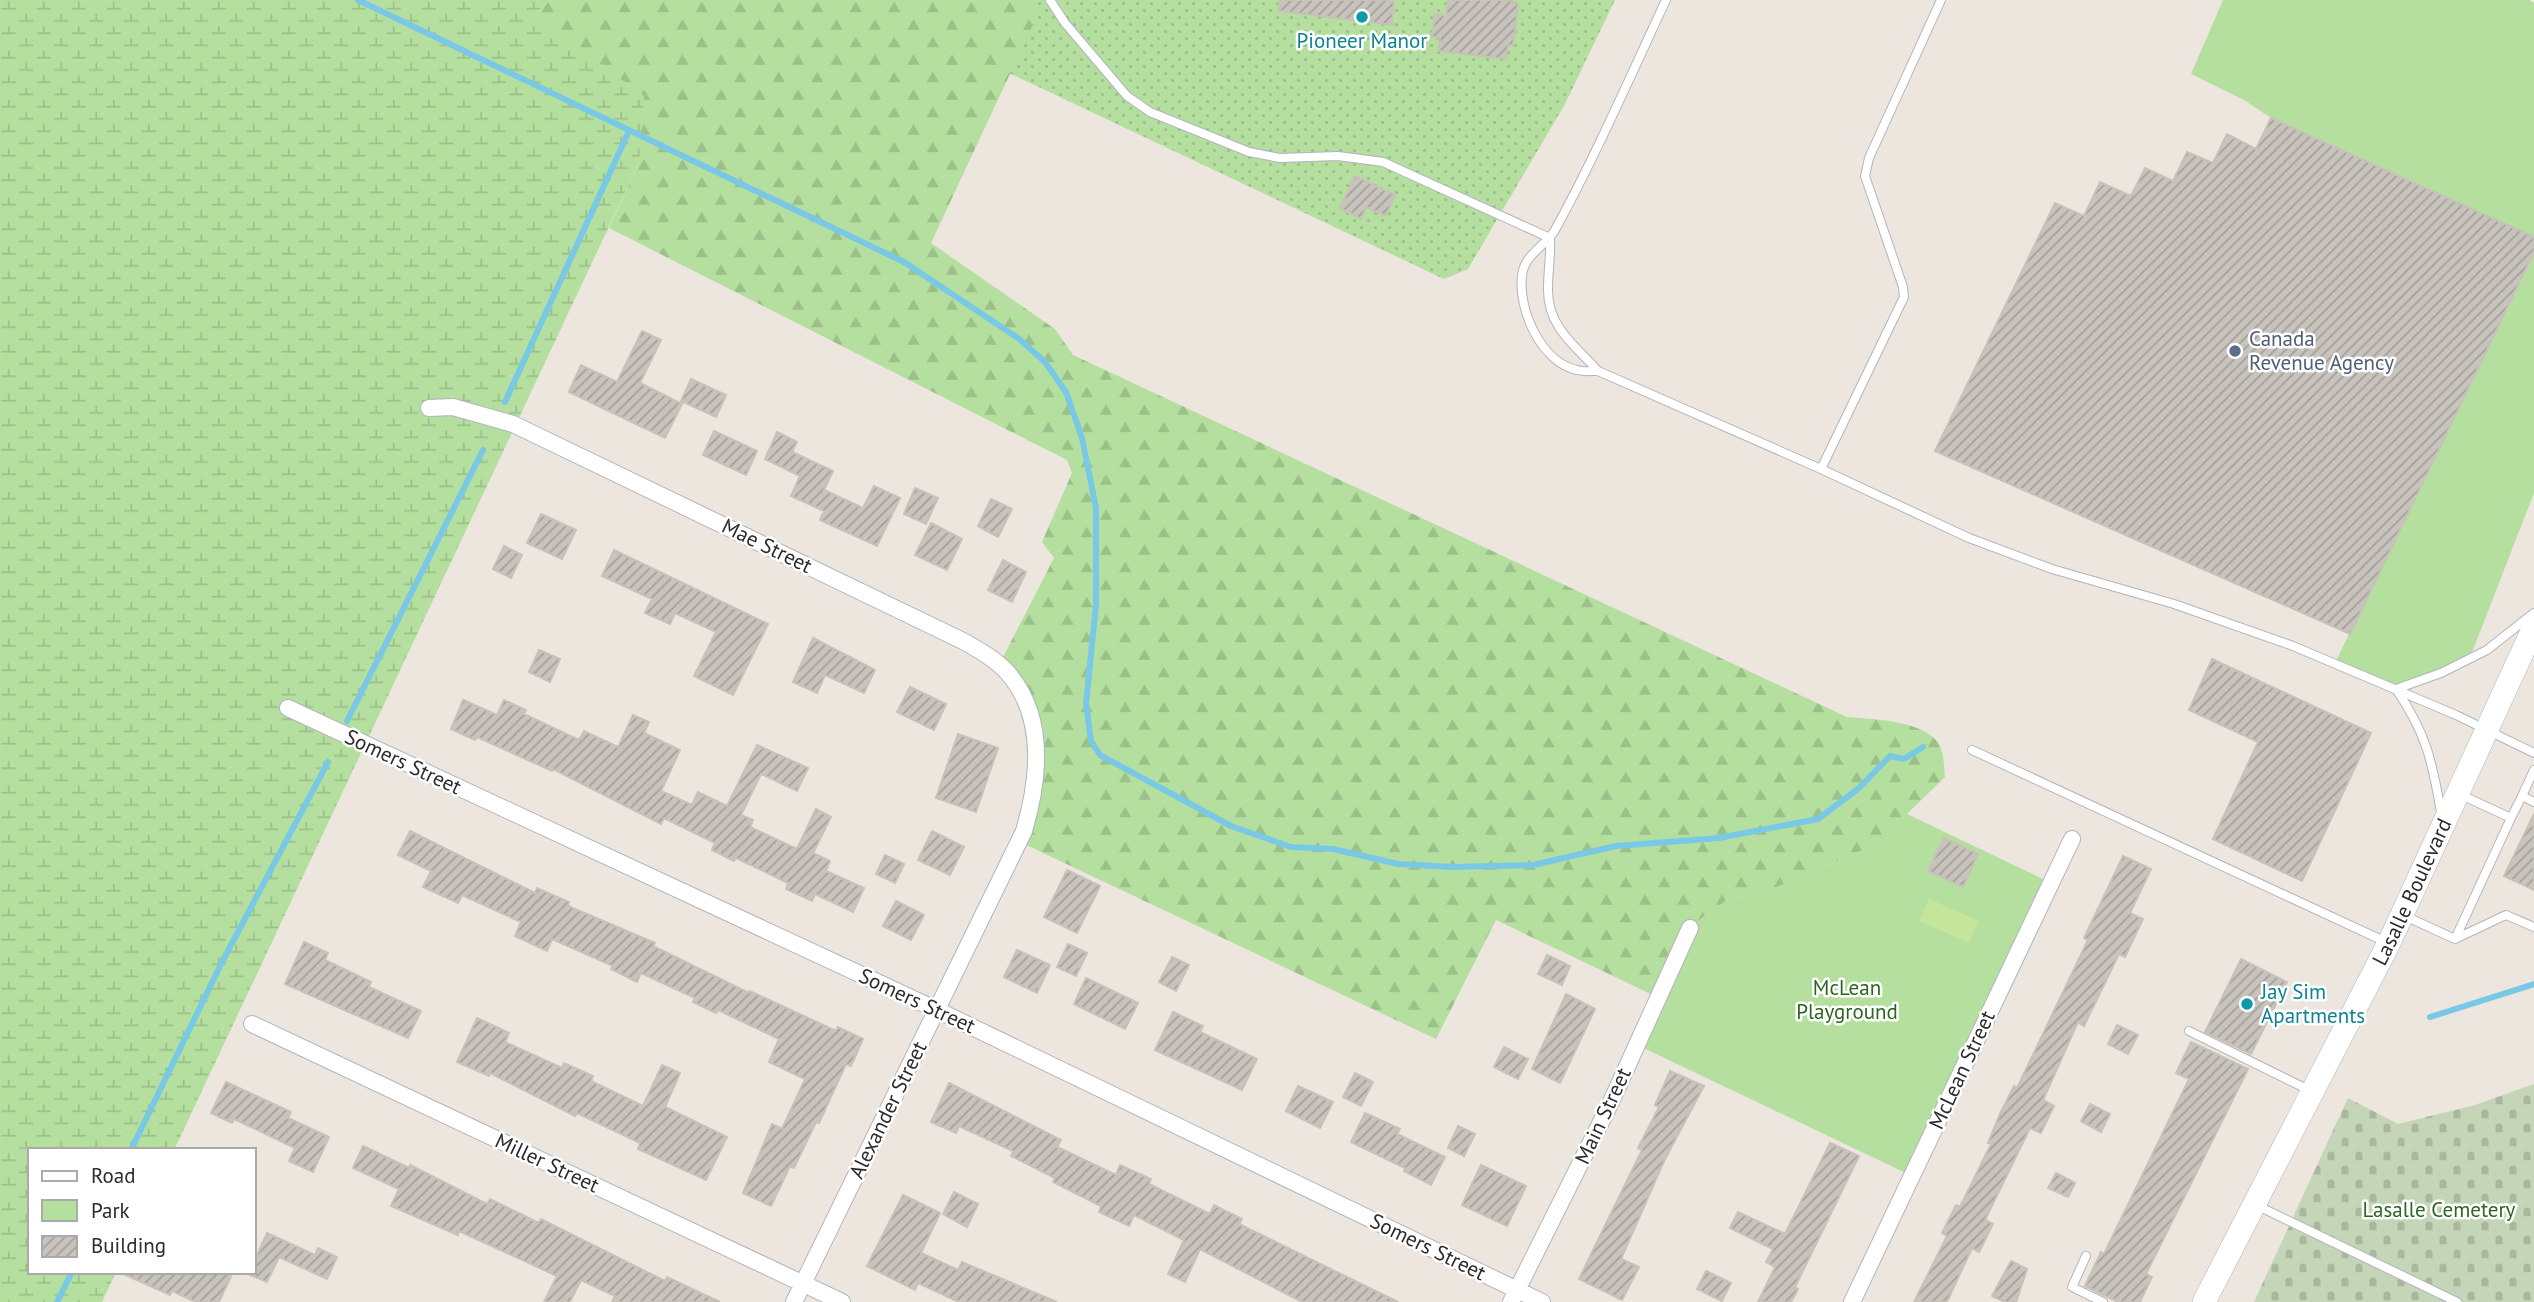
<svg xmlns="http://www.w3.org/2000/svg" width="2534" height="1302" font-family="'PT Sans',sans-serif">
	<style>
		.grass { fill: url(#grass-dots) }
		.forest { fill: url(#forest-firs) }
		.wetland { fill: url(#wetland-marsh) }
		.cemetery { fill: url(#cemetery-stones) }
		.park { fill: #b4df9f }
		.pitch { fill: #c5e59b }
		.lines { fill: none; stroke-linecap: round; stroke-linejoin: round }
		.stream { stroke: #79c9e6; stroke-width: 6 }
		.building { fill: url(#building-hatch); stroke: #c7c2b8; stroke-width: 2 }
		.lane-casing { stroke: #b2b4be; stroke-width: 10 }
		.street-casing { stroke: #b2b4be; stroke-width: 18 }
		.secondary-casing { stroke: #b2b4be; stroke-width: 24 }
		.lane { stroke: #fff; stroke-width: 8 }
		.street { stroke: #fff; stroke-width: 16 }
		.secondary { stroke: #fff; stroke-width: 23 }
		.culture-dot { fill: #0f9aa8; stroke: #fff; stroke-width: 2.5 }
		.service-dot { fill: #5c6f8a; stroke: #fff; stroke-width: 2.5 }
		.labels { text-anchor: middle; stroke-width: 5; stroke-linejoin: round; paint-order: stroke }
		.culture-label { font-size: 21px; fill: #0d838f; stroke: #fff }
		.service-label { font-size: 21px; fill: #4e5e75; stroke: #fff; text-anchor: start }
		.street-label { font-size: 21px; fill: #2b2b2b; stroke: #fff }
		.park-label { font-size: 21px; fill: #2d641f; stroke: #fff }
	</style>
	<defs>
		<pattern id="grass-dots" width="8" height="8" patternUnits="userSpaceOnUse" patternTransform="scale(1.75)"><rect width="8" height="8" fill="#b4df9f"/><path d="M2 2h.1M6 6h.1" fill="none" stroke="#9bc089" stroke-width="1.8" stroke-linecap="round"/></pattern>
		<pattern id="forest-firs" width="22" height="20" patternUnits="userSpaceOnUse" patternTransform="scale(1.75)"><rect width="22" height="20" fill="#b4df9f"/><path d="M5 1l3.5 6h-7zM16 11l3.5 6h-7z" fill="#9bc089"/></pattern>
		<pattern id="wetland-marsh" width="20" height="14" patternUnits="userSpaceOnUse" patternTransform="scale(1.75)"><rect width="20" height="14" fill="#b4df9f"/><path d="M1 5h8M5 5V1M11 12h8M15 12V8" fill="none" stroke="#9bc089"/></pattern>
		<pattern id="cemetery-stones" width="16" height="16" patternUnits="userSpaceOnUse" patternTransform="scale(1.75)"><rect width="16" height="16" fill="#c5d5b7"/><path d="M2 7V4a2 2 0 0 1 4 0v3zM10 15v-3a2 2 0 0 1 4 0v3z" fill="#a9b79e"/></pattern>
		<pattern id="building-hatch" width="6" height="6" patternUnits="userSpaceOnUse" patternTransform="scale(1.75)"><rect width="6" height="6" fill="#c8c4bd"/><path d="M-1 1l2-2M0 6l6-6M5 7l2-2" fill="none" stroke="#a39f9a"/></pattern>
	</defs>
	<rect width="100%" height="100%" fill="#ece6de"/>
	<path class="grass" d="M 1027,0 L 1615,0 L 1565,104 L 1468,269 L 1444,279 L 1009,73 L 1037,16 Z"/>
	<path class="forest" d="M 550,0 L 1027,0 L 1037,16 L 931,243 L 1055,329 L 1073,355 L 1847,717 C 1872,719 1917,720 1936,740 C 1944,749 1944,766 1945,777 L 1875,845 L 1770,890 L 1727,900 L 1657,997 L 1496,920 L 1436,1039 L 1022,843 L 1035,725 L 1000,663 L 1054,558 L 1042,542 L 1072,473 L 1067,460 L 609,228 L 639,163 L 534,15 Z"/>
	<path class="wetland" d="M 0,0 L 550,0 L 534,15 L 644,96 L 639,163 L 174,1150 L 30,1150 L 30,1272 L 116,1272 L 102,1302 L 0,1302 Z"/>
	<path class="cemetery" d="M 2534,1084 L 2534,1302 L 2254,1302 L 2348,1098 L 2398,1124 L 2475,1105 Z"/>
	<path class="park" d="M 2223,0 L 2529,0 L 2534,3 L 2534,237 L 2271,118 L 2244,100 L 2191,74 Z
		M 2534,252 L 2534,493 L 2471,655 L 2396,689 L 2335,663 Z
		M 1905,813 L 2049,882 L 1910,1175 L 1635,1044 L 1689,927 L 1727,900 L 1770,890 L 1875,845 Z"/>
	<path class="pitch" d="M 1929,899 L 1979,921 L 1969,943 L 1919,921 Z"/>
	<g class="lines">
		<path class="stream" d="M 358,0 L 904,262 L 1018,338 L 1045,362 L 1066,392 L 1082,438 L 1096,508 L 1096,605 L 1086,704 L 1091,741 L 1100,755 L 1231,826 L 1291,847 L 1333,849 L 1398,864 L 1453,867 L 1533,865 L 1616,846 L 1719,838 L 1818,819 L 1859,788 L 1890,756 L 1904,759 L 1923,747
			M 505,402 L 629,131
			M 347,721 L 483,450
			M 2430,1017 L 2534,984
			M 131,1150 L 221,964 L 328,762
			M 57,1302 L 72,1272"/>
	</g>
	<path class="building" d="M 1280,0 L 1394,0 L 1392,25 L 1279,11 Z
		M 1448,0 L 1512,0 L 1511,3 L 1518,4 L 1513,46 L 1508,45 L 1506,59 L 1439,51 L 1440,38 L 1432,37 L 1435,14 L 1446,16 Z
		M 2271,118 L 2534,237 L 2534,252 L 2350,634 L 1935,451 L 2055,203 L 2084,216 L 2100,182 L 2131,196 L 2145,168 L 2173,181 L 2187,152 L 2213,163 L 2227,134 L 2256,149 Z
		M 1355,176 L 1395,195 L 1386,216 L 1366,207 L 1361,219 L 1340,208 Z
		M 642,331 L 661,340 L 640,383 L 682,404 L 665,438 L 569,392 L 581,365 L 617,382 Z
		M 691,379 L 726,395 L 716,417 L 681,401 Z
		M 714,431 L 757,451 L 746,475 L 703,455 Z
		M 777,432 L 797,442 L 792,452 L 833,471 L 824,490 L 863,508 L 874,486 L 900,498 L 877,546 L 820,520 L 824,511 L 791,496 L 800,476 L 765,459 Z
		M 915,488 L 938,498 L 926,524 L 904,514 Z
		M 991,499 L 1012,509 L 998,537 L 978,526 Z
		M 541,514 L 576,530 L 562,559 L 527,543 Z
		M 931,523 L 962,539 L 947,570 L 915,555 Z
		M 504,546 L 522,555 L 511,578 L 493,569 Z
		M 614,550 L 768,624 L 733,695 L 694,676 L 716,632 L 675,613 L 670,624 L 645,613 L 652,599 L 602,576 Z
		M 1003,560 L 1026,572 L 1012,602 L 988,590 Z
		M 813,638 L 875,670 L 864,693 L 825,675 L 817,693 L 793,682 Z
		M 539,650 L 560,659 L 550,682 L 529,672 Z
		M 2212,659 L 2371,733 L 2302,881 L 2213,839 L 2258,742 L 2189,710 Z
		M 910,687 L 946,704 L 934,730 L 897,712 Z
		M 463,700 L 497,715 L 504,700 L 526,710 L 524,714 L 579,740 L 584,731 L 618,747 L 633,715 L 649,722 L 644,733 L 680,750 L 661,791 L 692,805 L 698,792 L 727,806 L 757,745 L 808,768 L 797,791 L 761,774 L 741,815 L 753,820 L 750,827 L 797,849 L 816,809 L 831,817 L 813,853 L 830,861 L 826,871 L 864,888 L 853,912 L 815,894 L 812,901 L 786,889 L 788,883 L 736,858 L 734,861 L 712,850 L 715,843 L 664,818 L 661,824 L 553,769 L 552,771 L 477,737 L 475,740 L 451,729 Z
		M 958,734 L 998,748 L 976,812 L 936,798 Z
		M 2534,814 L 2534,890 L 2504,876 Z
		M 410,831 L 535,893 L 537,888 L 569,902 L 568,906 L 655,943 L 653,946 L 749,993 L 750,991 L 836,1031 L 838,1027 L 863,1039 L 851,1066 L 846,1064 L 819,1123 L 816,1122 L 794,1168 L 790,1166 L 771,1206 L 743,1193 L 772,1124 L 782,1129 L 805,1079 L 769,1062 L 779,1039 L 718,1010 L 716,1013 L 693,1002 L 695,998 L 641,973 L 637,982 L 611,969 L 613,966 L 552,939 L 547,951 L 515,936 L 521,922 L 462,895 L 458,903 L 423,887 L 431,871 L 398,855 Z
		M 932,831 L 964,847 L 950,875 L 918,860 Z
		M 1944,838 L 1978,854 L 1963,887 L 1928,871 Z
		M 885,855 L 904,864 L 895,883 L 876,874 Z
		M 2123,856 L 2151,869 L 2130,913 L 2143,919 L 2125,957 L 2119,954 L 2084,1026 L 2078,1022 L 2043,1100 L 2054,1106 L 2041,1133 L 2030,1128 L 1985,1220 L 1993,1224 L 1979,1252 L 1972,1248 L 1947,1302 L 1914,1302 L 1947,1236 L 1942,1233 L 1956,1205 L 1960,1207 L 1991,1144 L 1988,1143 L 2000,1114 L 2014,1086 L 2017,1088 L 2088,940 L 2084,938 Z
		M 1067,870 L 1100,886 L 1077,933 L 1044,917 Z
		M 896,901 L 924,915 L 911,940 L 883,926 Z
		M 304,942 L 328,953 L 325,960 L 371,982 L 369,987 L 421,1011 L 408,1038 L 285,984 Z
		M 1068,944 L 1087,953 L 1076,976 L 1057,967 Z
		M 1017,950 L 1050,965 L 1037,993 L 1004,977 Z
		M 1547,955 L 1570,966 L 1562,985 L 1538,974 Z
		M 1172,957 L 1189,965 L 1176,991 L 1159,982 Z
		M 2241,959 L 2287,982 L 2251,1054 L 2205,1032 Z
		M 1086,978 L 1138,1003 L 1125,1029 L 1074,1004 Z
		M 1566,994 L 1595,1009 L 1560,1083 L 1532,1069 Z
		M 1173,1012 L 1203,1026 L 1200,1032 L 1257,1059 L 1242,1090 L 1155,1050 Z
		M 477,1018 L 509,1033 L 505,1042 L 562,1068 L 564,1063 L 593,1076 L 591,1081 L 643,1106 L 662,1065 L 680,1073 L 665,1107 L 727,1137 L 706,1180 L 638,1149 L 640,1143 L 577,1113 L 575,1116 L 490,1073 L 489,1076 L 457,1062 Z
		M 2117,1025 L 2138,1035 L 2128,1054 L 2108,1044 Z
		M 2191,1042 L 2248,1069 L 2146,1274 L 2152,1277 L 2140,1302 L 2118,1302 L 2085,1286 L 2101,1252 L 2104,1254 L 2189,1079 L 2176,1073 Z
		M 1504,1047 L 1528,1059 L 1518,1079 L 1494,1067 Z
		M 1670,1071 L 1704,1086 L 1664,1161 L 1621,1259 L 1639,1267 L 1622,1300 L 1579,1279 L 1642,1150 L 1638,1148 L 1659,1107 L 1655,1105 Z
		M 1355,1073 L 1373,1082 L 1361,1106 L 1343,1097 Z
		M 226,1082 L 291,1112 L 288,1118 L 329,1137 L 313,1172 L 289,1161 L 295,1148 L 234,1119 L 232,1123 L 211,1113 Z
		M 949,1083 L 1061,1140 L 1057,1147 L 1116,1175 L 1120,1165 L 1151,1179 L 1149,1184 L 1210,1214 L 1214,1205 L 1242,1219 L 1239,1224 L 1398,1302 L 1302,1302 L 1200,1249 L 1185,1282 L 1168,1274 L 1184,1240 L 1134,1215 L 1129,1226 L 1099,1212 L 1101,1206 L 1053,1182 L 1055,1178 L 1011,1156 L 1013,1151 L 959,1126 L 956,1133 L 931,1122 Z
		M 1298,1086 L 1333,1102 L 1320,1128 L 1286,1111 Z
		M 2090,1104 L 2110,1114 L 2101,1132 L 2081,1121 Z
		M 1365,1113 L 1400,1129 L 1397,1134 L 1445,1157 L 1431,1185 L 1404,1171 L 1405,1168 L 1351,1142 Z
		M 1458,1126 L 1475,1134 L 1464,1156 L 1448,1148 Z
		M 1830,1143 L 1859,1156 L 1795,1287 L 1798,1289 L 1791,1302 L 1758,1302 L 1775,1267 L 1766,1262 L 1773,1249 L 1730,1228 L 1738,1212 L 1785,1234 Z
		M 363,1146 L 409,1168 L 410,1165 L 487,1204 L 490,1199 L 539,1223 L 541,1219 L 665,1281 L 667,1277 L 720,1302 L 612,1302 L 615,1296 L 581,1280 L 570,1302 L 544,1302 L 557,1276 L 459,1231 L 458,1235 L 391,1206 L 399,1189 L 353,1168 Z
		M 1481,1165 L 1526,1186 L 1507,1226 L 1462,1205 Z
		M 2056,1173 L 2075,1183 L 2068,1197 L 2048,1188 Z
		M 954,1192 L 978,1204 L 967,1227 L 943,1214 Z
		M 903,1195 L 940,1213 L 921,1253 L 958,1270 L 962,1262 L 1057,1302 L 959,1302 L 918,1283 L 915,1290 L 867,1266 Z
		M 267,1233 L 315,1255 L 318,1248 L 337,1257 L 327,1279 L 279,1257 L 267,1282 L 248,1274 L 254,1272 L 254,1262 Z
		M 2011,1261 L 2027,1269 L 2016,1302 L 2005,1302 L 1992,1296 Z
		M 1706,1271 L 1731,1283 L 1722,1301 L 1697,1289 Z
		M 119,1272 L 233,1272 L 219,1302 L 196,1302 L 172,1291 L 170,1295 Z"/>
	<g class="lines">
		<g class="lane-casing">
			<path id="lane" d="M 1050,0 L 1065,23 L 1127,96 L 1150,112 L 1249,152 L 1280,158 L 1338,156 L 1383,162 L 1550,238
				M 1666,0 C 1630,77 1596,155 1555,230 C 1545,247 1524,254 1522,276 C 1518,310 1541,362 1577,370 C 1584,372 1592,371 1598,371 L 1821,469 L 1969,538 L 2052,569 L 2174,604 L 2293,646 L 2456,715 L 2534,753
				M 1550,238 C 1551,256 1548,271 1548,288 C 1547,327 1575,345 1598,371
				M 1821,469 L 1904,297 L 1903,287 L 1865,176 L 1869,158 L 1941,0
				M 2396,689 L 2441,673 L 2487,650 L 2534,613
				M 2396,689 C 2426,733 2432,760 2441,812
				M 1972,750 L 2386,942
				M 2459,794 L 2511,818 L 2522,796 L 2534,802
				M 2522,796 L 2534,770
				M 2405,916 L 2455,939 L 2506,915 L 2534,927
				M 2455,939 L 2511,818
				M 2189,1031 L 2309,1090
				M 2256,1205 L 2457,1302
				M 2086,1256 L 2072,1287 L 2103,1302"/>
		</g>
		<g class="street-casing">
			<path id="street" d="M 429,408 L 453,407 L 513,424 L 963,641 C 979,650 995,659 1007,672 C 1046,716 1039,780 1024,831 L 794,1302
				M 288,708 L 937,1010 L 1542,1302
				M 252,1024 L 842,1302
				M 1511,1302 L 1610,1104 L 1690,928
				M 1852,1302 L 2072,839"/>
		</g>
		<g class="secondary-casing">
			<g id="secondary">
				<path id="s1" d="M 2204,1302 L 2389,943 L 2534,627"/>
			</g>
		</g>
		<use href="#lane" class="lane"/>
		<use href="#street" class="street"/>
		<use href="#secondary" class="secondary"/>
	</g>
	<g class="culture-dot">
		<circle cx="1362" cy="17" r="7"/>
		<circle cx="2247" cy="1004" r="7"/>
	</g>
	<circle class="service-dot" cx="2235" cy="351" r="7"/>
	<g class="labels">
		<g class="culture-label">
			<text x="1362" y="48">Pioneer Manor</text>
			<text x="2261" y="999" text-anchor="start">Jay Sim<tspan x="2261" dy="24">Apartments</tspan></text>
		</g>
		<g class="service-label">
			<text x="2249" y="346">Canada<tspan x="2249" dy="24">Revenue Agency</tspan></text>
		</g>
		<g class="street-label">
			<text transform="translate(767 546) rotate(26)" y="7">Mae Street</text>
			<text transform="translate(403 762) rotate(25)" y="7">Somers Street</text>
			<text dy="7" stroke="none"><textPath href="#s1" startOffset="460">Lasalle Boulevard</textPath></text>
			<text transform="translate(917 1001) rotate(25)" y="7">Somers Street</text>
			<text transform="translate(1962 1070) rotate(-65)" y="7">McLean Street</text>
			<text transform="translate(888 1110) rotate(-64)" y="7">Alexander Street</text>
			<text transform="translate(1603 1116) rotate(-65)" y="7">Main Street</text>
			<text transform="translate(547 1163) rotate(25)" y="7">Miller Street</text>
			<text transform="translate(1428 1247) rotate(26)" y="7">Somers Street</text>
		</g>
		<g class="park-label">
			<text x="1847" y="995">McLean<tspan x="1847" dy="24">Playground</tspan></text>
			<text x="2439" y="1217">Lasalle Cemetery</text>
		</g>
	</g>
	<rect x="28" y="1148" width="228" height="126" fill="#ffffff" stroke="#aaaaaa" stroke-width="2"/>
	<rect x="42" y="1171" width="35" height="10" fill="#ffffff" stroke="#aaaaaa" stroke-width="2"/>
	<text x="91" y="1183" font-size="21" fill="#2b2b2b">Road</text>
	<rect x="42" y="1200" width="35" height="21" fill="#b4df9f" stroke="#aaaaaa" stroke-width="2"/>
	<text x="91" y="1218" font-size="21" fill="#2b2b2b">Park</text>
	<rect x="42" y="1236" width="35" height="21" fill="url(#building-hatch)" stroke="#aaaaaa" stroke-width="2"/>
	<text x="91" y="1253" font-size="21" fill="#2b2b2b">Building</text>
</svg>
